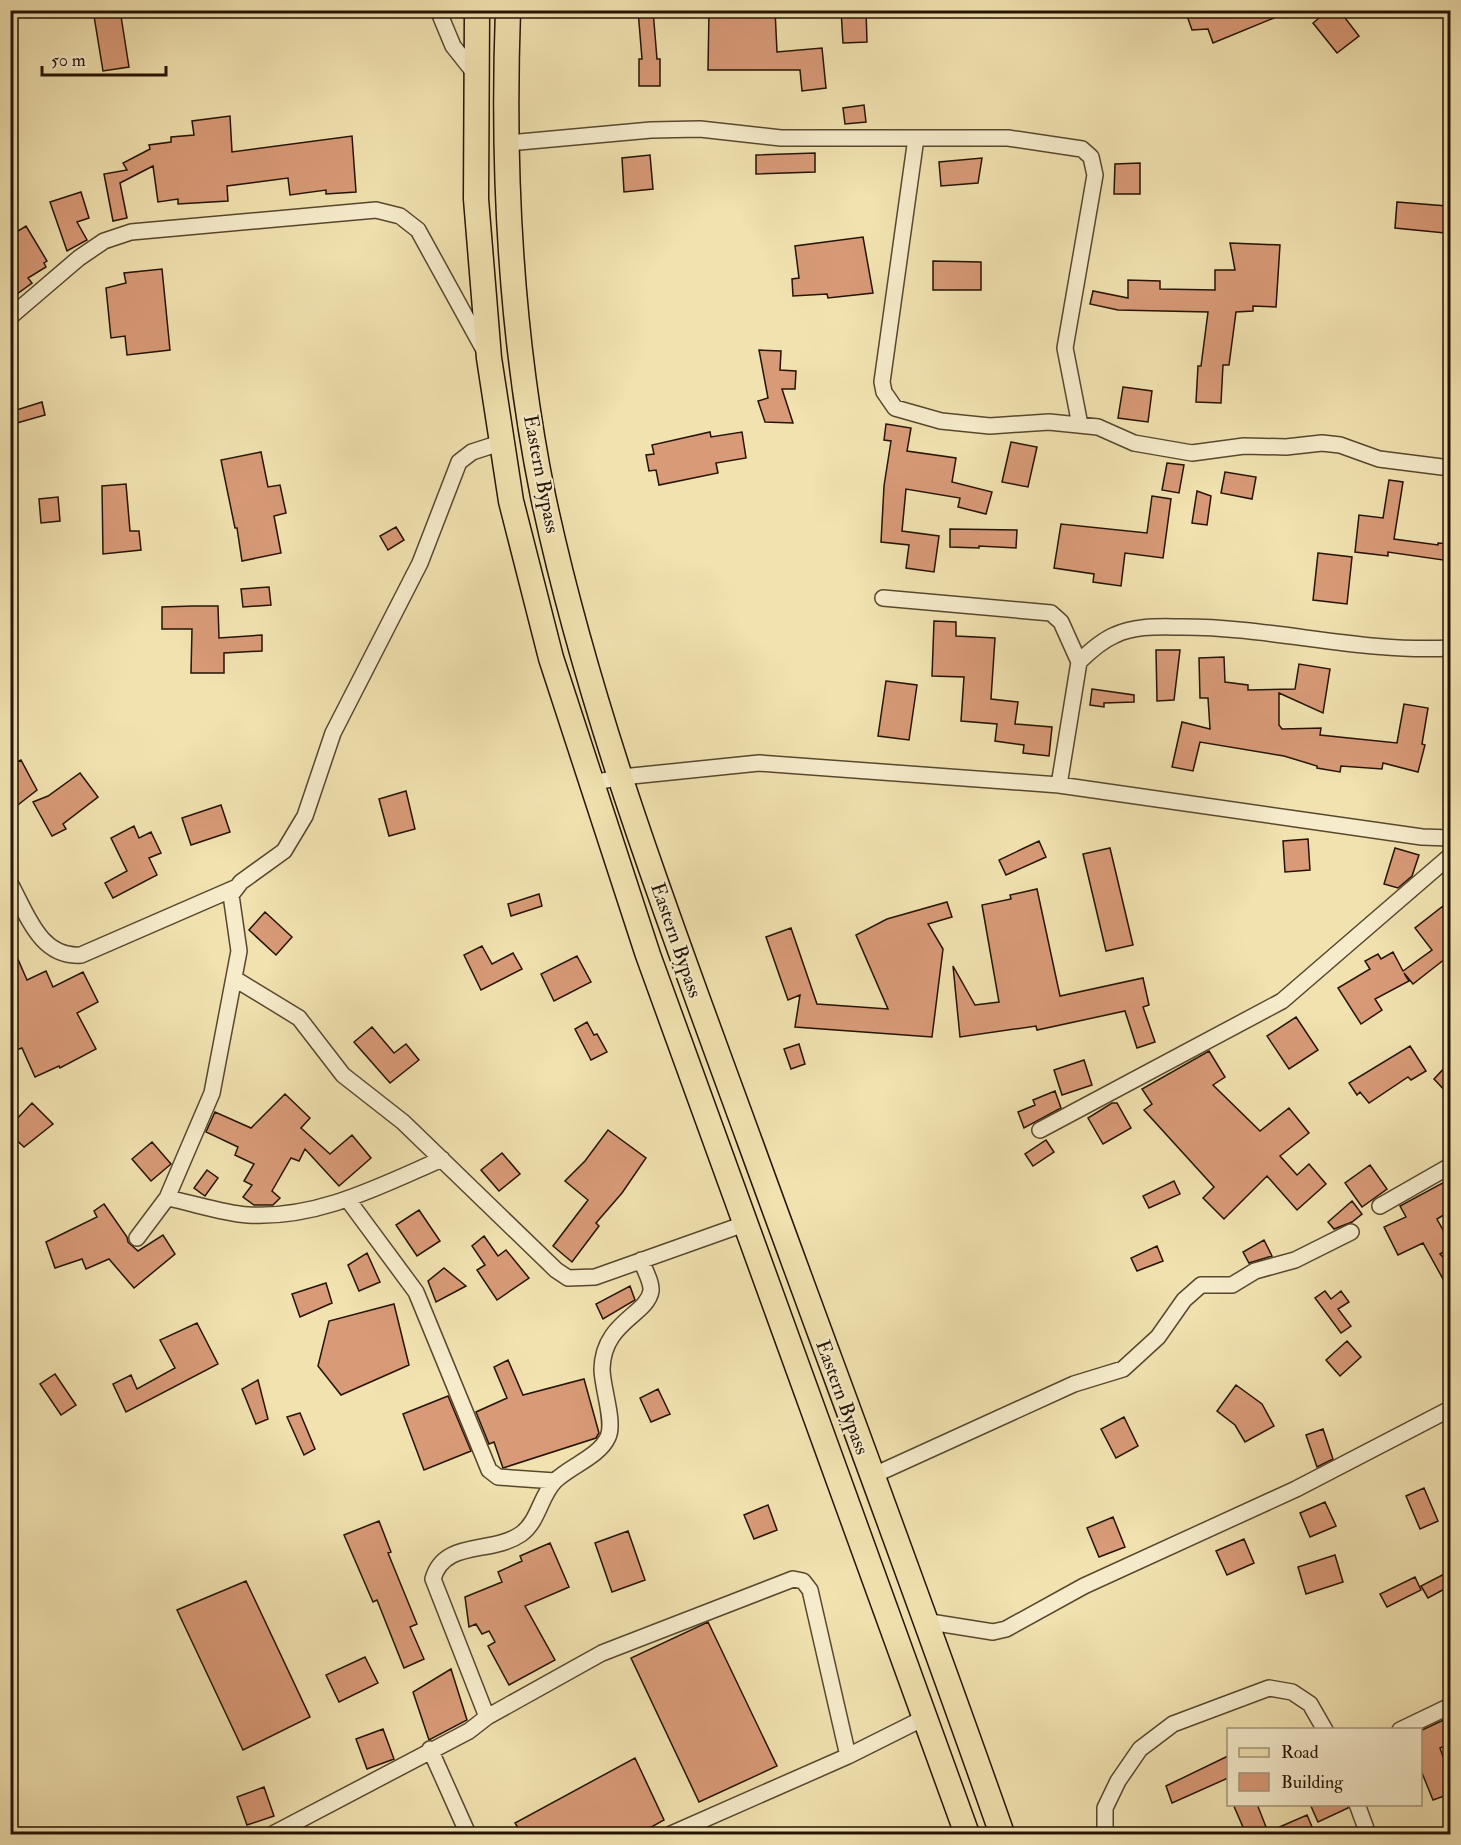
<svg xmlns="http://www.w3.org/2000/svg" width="1461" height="1845" font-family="'IM FELL Double Pica',serif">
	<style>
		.building { fill: #d89a77; stroke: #251303; stroke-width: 1.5 }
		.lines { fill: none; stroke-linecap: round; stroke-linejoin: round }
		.minor-casing { stroke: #58472e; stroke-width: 18 }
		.primary-casing { stroke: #251303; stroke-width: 27 }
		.minor { stroke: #f6eccc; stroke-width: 15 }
		.primary { stroke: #f1e2b0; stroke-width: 24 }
		.labels { text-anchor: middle; stroke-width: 4.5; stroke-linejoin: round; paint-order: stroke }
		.street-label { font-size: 20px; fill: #251303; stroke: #f6eccc }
	</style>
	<rect width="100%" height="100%" fill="#f1e2b0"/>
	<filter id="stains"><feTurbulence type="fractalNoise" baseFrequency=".00333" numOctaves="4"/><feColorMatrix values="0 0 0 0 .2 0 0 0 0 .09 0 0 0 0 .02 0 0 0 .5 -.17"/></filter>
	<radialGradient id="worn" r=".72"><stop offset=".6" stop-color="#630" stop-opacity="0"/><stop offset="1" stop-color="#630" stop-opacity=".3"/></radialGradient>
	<path class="building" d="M 93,10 L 120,10 L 129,67 L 103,71 Z
		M 638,10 L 653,10 L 657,59 L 660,59 L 660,86 L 639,86 L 639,59 L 642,59 Z
		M 709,10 L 775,10 L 777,52 L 822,48 L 826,88 L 802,91 L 800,70 L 708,70 Z
		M 841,10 L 866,10 L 867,42 L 843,43 Z
		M 1185,10 L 1291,10 L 1291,11 L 1213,43 L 1208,29 L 1192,30 Z
		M 1329,10 L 1339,10 L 1359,36 L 1337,53 L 1313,23 Z
		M 864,105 L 866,122 L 845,124 L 843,108 Z
		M 230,116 L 232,152 L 352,136 L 356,192 L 326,194 L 326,190 L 290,195 L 288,178 L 227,186 L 228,201 L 178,204 L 178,199 L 158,202 L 153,166 L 120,183 L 127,218 L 113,221 L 104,174 L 127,170 L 123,163 L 150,149 L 149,145 L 171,142 L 171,137 L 194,135 L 192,121 Z
		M 815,153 L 815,172 L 756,174 L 756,155 Z
		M 650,155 L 653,189 L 624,192 L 622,158 Z
		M 982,158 L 978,183 L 941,186 L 939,162 Z
		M 1140,163 L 1140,194 L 1114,194 L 1115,164 Z
		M 81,192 L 89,218 L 77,222 L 87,240 L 67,251 L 50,202 Z
		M 1397,202 L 1447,206 L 1445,233 L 1395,228 Z
		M 26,226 L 47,261 L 44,263 L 46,267 L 28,278 L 32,283 L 17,294 L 10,284 L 10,236 Z
		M 863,237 L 873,293 L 828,298 L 827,294 L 793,296 L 792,279 L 799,278 L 795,246 Z
		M 1230,243 L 1280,245 L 1276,307 L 1253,306 L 1253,311 L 1236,312 L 1229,365 L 1223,365 L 1221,403 L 1196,402 L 1198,366 L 1201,366 L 1208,312 L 1118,310 L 1090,304 L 1093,291 L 1128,298 L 1128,280 L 1160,281 L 1160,289 L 1215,290 L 1215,270 L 1235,270 Z
		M 933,261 L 981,262 L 981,290 L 933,290 Z
		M 162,269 L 170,350 L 127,355 L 125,336 L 111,338 L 106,288 L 126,283 L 124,273 Z
		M 759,350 L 781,351 L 780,370 L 796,371 L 795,389 L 782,389 L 793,423 L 765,422 L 758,401 L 768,398 Z
		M 1123,387 L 1152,391 L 1148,422 L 1118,418 Z
		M 42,402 L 45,415 L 10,425 L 10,412 Z
		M 886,424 L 911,428 L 907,451 L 956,458 L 952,482 L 992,492 L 986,514 L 958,507 L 960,498 L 906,489 L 902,531 L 939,536 L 934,572 L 906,568 L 909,545 L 881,542 L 884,486 L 891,441 L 884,440 Z
		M 710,432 L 711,437 L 742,432 L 746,458 L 716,463 L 718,473 L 659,485 L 656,470 L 649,471 L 646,455 L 654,454 L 652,445 Z
		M 1011,442 L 1037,447 L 1028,487 L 1002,482 Z
		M 261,452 L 268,487 L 280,485 L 286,513 L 274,516 L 281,553 L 242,561 L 237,528 L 235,528 L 221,460 Z
		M 1167,463 L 1184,465 L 1179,493 L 1162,490 Z
		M 1225,472 L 1256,477 L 1252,499 L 1221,493 Z
		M 1389,480 L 1403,482 L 1394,539 L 1438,545 L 1438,543 L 1450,544 L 1450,561 L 1388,552 L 1388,556 L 1355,552 L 1359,515 L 1383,518 Z
		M 126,484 L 130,531 L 139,531 L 141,550 L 103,554 L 102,486 Z
		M 1197,491 L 1211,496 L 1207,525 L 1192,523 Z
		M 1152,496 L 1171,499 L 1163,558 L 1125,553 L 1121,586 L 1093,582 L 1094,574 L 1054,568 L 1061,524 L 1147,533 Z
		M 58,497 L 60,521 L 41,523 L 39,499 Z
		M 396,527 L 404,540 L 388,550 L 380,536 Z
		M 950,529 L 1017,530 L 1016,548 L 979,546 L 979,548 L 950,547 Z
		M 1318,553 L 1352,557 L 1347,604 L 1313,600 Z
		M 269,587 L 271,605 L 243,607 L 241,589 Z
		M 193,606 L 218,606 L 219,638 L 262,635 L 262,651 L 224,653 L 224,673 L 191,673 L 192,629 L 162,629 L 162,607 Z
		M 934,621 L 956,622 L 956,636 L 995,638 L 991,699 L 1018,702 L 1015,724 L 1052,727 L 1049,756 L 1023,753 L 1024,745 L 995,741 L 997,724 L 961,721 L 964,677 L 932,676 Z
		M 1156,650 L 1180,650 L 1174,700 L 1157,701 Z
		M 1224,657 L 1225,682 L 1248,685 L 1248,690 L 1295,689 L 1299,664 L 1330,669 L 1323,713 L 1279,693 L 1279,725 L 1282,729 L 1321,728 L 1320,735 L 1397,743 L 1404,704 L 1428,708 L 1422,744 L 1425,745 L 1418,772 L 1383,763 L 1382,769 L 1341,766 L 1340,772 L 1317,768 L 1317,766 L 1284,756 L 1200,742 L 1193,771 L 1172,767 L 1182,722 L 1210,729 L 1208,698 L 1200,698 L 1199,658 Z
		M 886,681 L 917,685 L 909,740 L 878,736 Z
		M 1092,689 L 1134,695 L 1134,702 L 1104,703 L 1104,707 L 1090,705 Z
		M 21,760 L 37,790 L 10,811 L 10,765 Z
		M 80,773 L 98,797 L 63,824 L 66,829 L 52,836 L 33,802 L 48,796 Z
		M 406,791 L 415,829 L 389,836 L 379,799 Z
		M 221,805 L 230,832 L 191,845 L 182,818 Z
		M 134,826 L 139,838 L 151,832 L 161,853 L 149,858 L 157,875 L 113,898 L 105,883 L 127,871 L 111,838 Z
		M 1308,839 L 1310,870 L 1285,872 L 1283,841 Z
		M 1039,841 L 1046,857 L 1006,875 L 999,860 Z
		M 1110,848 L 1133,945 L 1106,951 L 1083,854 Z
		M 1395,848 L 1419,855 L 1412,876 L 1398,888 L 1384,884 Z
		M 1037,889 L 1060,996 L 1143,978 L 1149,1005 L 1143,1007 L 1155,1042 L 1137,1048 L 1125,1011 L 1037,1030 L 1036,1026 L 960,1037 L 953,966 L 975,1005 L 999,1002 L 982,905 L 1011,899 L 1010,895 Z
		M 539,894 L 542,906 L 511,916 L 508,904 Z
		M 947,902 L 952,917 L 928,924 L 943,949 L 932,1037 L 795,1027 L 800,995 L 788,1000 L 766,937 L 791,928 L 817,1004 L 888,1009 L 856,935 L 887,919 Z
		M 1443,906 L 1450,915 L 1450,955 L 1413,984 L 1404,973 L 1409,981 L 1375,999 L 1382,1010 L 1361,1024 L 1338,988 L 1370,969 L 1365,961 L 1378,954 L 1381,959 L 1393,952 L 1403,971 L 1432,950 L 1415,928 Z
		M 265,912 L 292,937 L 276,955 L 249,930 Z
		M 10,941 L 27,980 L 46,971 L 53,987 L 83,972 L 98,1002 L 77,1013 L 96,1049 L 60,1068 L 59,1066 L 35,1077 L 22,1048 L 13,1051 L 10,1042 Z
		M 482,946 L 492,964 L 513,953 L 522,969 L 481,990 L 464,955 Z
		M 577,956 L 591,982 L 554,1001 L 541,974 Z
		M 1296,1017 L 1318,1050 L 1289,1069 L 1267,1036 Z
		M 587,1022 L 594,1035 L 597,1034 L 607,1052 L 591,1060 L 575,1029 Z
		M 372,1027 L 394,1053 L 406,1044 L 419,1060 L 390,1083 L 354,1042 Z
		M 799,1044 L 805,1064 L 791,1069 L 784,1049 Z
		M 1410,1046 L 1426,1071 L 1411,1080 L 1408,1077 L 1369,1103 L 1360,1092 L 1357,1095 L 1349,1083 Z
		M 1209,1051 L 1225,1077 L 1213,1085 L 1260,1131 L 1289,1108 L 1309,1133 L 1280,1156 L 1297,1175 L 1309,1164 L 1326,1184 L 1297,1210 L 1267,1176 L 1224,1219 L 1203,1198 L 1214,1187 L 1144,1110 L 1152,1104 L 1142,1089 Z
		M 1084,1060 L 1092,1085 L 1062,1095 L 1054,1070 Z
		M 1450,1062 L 1450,1096 L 1434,1079 Z
		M 1055,1091 L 1061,1108 L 1024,1128 L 1018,1112 L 1035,1105 L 1033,1100 Z
		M 285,1094 L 310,1118 L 301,1128 L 330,1154 L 352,1135 L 371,1158 L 339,1186 L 305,1149 L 299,1161 L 291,1158 L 272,1191 L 280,1198 L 273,1205 L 254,1205 L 243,1197 L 252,1185 L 244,1181 L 254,1164 L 235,1155 L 238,1147 L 206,1132 L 215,1112 L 251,1128 Z
		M 32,1103 L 53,1124 L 24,1147 L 10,1134 L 10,1126 Z
		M 1112,1103 L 1117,1103 L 1131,1128 L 1103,1144 L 1088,1118 Z
		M 608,1130 L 646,1158 L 622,1193 L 596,1223 L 599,1226 L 572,1262 L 553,1246 L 588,1200 L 565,1181 L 585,1161 Z
		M 1046,1140 L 1054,1152 L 1033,1166 L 1025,1154 Z
		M 152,1142 L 171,1164 L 151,1181 L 132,1159 Z
		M 502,1153 L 520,1174 L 499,1191 L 481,1170 Z
		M 1370,1165 L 1387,1189 L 1362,1207 L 1345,1183 Z
		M 207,1170 L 218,1178 L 205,1196 L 194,1188 Z
		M 1450,1179 L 1450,1211 L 1437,1219 L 1450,1243 L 1450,1248 L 1440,1254 L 1450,1265 L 1450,1271 L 1443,1279 L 1423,1243 L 1398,1255 L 1384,1227 L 1406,1217 L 1400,1206 Z
		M 1174,1181 L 1180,1194 L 1149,1208 L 1143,1196 Z
		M 1352,1201 L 1362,1214 L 1352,1222 L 1334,1229 L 1328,1222 Z
		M 104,1204 L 127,1237 L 128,1242 L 138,1251 L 163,1235 L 175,1254 L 134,1288 L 109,1259 L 86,1269 L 82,1259 L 55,1268 L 46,1242 L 97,1217 L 94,1211 Z
		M 419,1210 L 440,1241 L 417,1256 L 396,1225 Z
		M 484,1236 L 498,1256 L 506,1250 L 529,1278 L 497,1300 L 477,1270 L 485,1265 L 472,1246 Z
		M 1264,1240 L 1272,1256 L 1249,1263 L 1243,1252 Z
		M 1157,1246 L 1163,1261 L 1137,1271 L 1131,1258 Z
		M 367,1253 L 380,1282 L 359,1291 L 348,1265 Z
		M 444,1268 L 466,1286 L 436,1302 L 428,1281 Z
		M 326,1283 L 332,1303 L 300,1317 L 292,1294 Z
		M 630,1286 L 635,1300 L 603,1319 L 596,1304 Z
		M 1325,1291 L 1331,1299 L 1341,1291 L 1349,1302 L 1338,1309 L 1351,1326 L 1341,1333 L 1315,1298 Z
		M 394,1304 L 409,1365 L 341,1395 L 318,1366 L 329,1321 Z
		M 197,1323 L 218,1364 L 126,1412 L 113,1384 L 131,1375 L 137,1389 L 175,1368 L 160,1340 Z
		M 1347,1341 L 1361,1357 L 1340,1376 L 1326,1360 Z
		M 508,1360 L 523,1395 L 584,1379 L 599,1433 L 596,1438 L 503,1468 L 494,1442 L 489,1444 L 476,1412 L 507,1398 L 494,1367 Z
		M 55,1374 L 76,1405 L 61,1415 L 40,1384 Z
		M 258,1380 L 268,1419 L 256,1424 L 242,1389 Z
		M 1236,1385 L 1262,1404 L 1274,1426 L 1245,1442 L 1235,1425 L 1217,1411 Z
		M 658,1389 L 670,1414 L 651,1422 L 640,1398 Z
		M 448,1396 L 471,1451 L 424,1470 L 403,1414 Z
		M 300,1413 L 315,1449 L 304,1455 L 287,1417 Z
		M 1124,1417 L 1138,1446 L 1116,1458 L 1101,1429 Z
		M 1323,1429 L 1333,1459 L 1317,1467 L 1306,1435 Z
		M 1424,1488 L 1438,1521 L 1420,1529 L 1406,1496 Z
		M 1325,1502 L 1336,1526 L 1310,1537 L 1300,1513 Z
		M 768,1505 L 777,1530 L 754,1539 L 744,1515 Z
		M 1113,1517 L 1125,1547 L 1099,1557 L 1087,1528 Z
		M 379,1521 L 391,1552 L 388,1553 L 417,1624 L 410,1627 L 424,1659 L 404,1668 L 377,1600 L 373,1602 L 344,1535 Z
		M 628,1531 L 645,1580 L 612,1592 L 595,1543 Z
		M 1244,1539 L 1254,1563 L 1227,1575 L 1216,1551 Z
		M 550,1543 L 569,1587 L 525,1606 L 555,1660 L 509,1685 L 488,1646 L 495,1642 L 489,1631 L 482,1634 L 476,1624 L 469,1627 L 465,1597 L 502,1582 L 498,1572 L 522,1561 L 520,1556 Z
		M 1335,1555 L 1343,1582 L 1306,1594 L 1298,1567 Z
		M 1450,1571 L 1450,1586 L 1428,1598 L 1421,1586 Z
		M 1415,1577 L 1421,1590 L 1387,1607 L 1380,1594 Z
		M 246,1581 L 310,1717 L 243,1750 L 177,1610 Z
		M 708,1622 L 777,1766 L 699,1802 L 631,1658 Z
		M 365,1657 L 378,1683 L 339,1702 L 326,1675 Z
		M 451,1669 L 467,1720 L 429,1740 L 413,1692 Z
		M 1450,1717 L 1450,1744 L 1440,1748 L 1450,1777 L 1450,1794 L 1433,1800 L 1420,1768 L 1420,1731 Z
		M 383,1729 L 394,1759 L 367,1769 L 356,1739 Z
		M 1228,1756 L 1228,1778 L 1172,1803 L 1166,1786 Z
		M 635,1758 L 664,1820 L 639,1834 L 522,1834 L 515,1823 Z
		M 264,1787 L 274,1816 L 247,1825 L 237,1797 Z
		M 1233,1804 L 1257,1804 L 1268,1832 L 1307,1815 L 1315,1834 L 1246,1834 Z
		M 1310,1804 L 1348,1804 L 1348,1808 L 1318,1822 Z"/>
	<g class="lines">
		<g class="minor-casing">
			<path id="minor" d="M 438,10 L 453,46 L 476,75
				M 916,138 L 882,382 L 884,392 L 895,408 L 941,421 L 990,426 L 1049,422 L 1098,427 L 1134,443 L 1192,453 L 1244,446 L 1286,447 L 1322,443 L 1340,445 L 1379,459 L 1450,468
				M 508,143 L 651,130 L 700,129 L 781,138 L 1008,138 L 1082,149 L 1091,157 L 1095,175 L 1065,348 L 1080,425
				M 10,317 L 79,258 L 104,241 L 131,232 L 376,210 L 400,216 L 418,230 L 484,350
				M 883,598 L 1051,613 L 1061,622 L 1079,662 C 1090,651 1101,641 1115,635 C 1136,625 1161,627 1183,627 C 1272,627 1361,653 1450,648
				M 592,783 L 622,777 L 759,763 L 1059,785 L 1422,837 L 1450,838
				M 1059,785 L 1079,662
				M 10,883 C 27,914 40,958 81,955 L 235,888
				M 235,979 L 299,1018 L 343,1075 L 403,1122 L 556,1270 L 568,1278 L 595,1277 L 747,1223
				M 1040,1130 L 1282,1001 L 1450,856
				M 167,1198 C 193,1203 222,1213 248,1215 C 318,1219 380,1186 442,1159
				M 348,1200 L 416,1292 L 489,1470 L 498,1477 L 555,1481
				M 1380,1206 L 1450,1166
				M 137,1238 L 167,1198 L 212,1093 L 239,951 L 231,895 L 241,882 L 284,851 L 305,816 L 333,733 L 420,563 L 459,462 L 472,452 L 500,443
				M 872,1476 L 1074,1384 L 1123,1369 L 1158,1337 L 1184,1300 L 1201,1285 L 1232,1285 L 1255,1271 L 1295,1260 L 1351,1232
				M 924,1621 L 993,1632 L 1006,1629 L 1084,1586 L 1296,1489 L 1450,1409
				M 487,1717 L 433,1579 C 444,1539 491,1555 521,1534 C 539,1521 540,1496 555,1481 C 570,1466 599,1457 608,1437 C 615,1422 602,1387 602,1369 C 603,1322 647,1315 651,1291 C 652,1282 644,1269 641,1260
				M 1400,1730 L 1450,1706
				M 430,1749 L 468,1834
				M 1357,1804 L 1368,1834
				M 273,1834 L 469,1731 L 487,1717 L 602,1653 L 793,1579 L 803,1581 L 810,1590 L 848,1756
				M 671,1834 L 848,1756 L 924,1718
				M 1105,1834 L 1105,1808 L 1118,1781 L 1140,1749 L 1173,1724 L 1269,1688 L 1292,1692 L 1310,1704 L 1325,1730"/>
		</g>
		<g class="primary-casing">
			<path id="primary" d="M 477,10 L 476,199 L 489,358 L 511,501 L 551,658 L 648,955 L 967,1834
				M 508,10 C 502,172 511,338 543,496 C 590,717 673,931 750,1142 C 834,1373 921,1603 1002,1834"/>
		</g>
		<use href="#minor" class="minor"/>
		<use href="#primary" class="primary"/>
	</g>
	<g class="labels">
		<g class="street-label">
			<text transform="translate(542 474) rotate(79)" y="7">Eastern Bypass</text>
			<text transform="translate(677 940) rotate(71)" y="7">Eastern Bypass</text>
			<text transform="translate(843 1397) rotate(70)" y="7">Eastern Bypass</text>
		</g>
	</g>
	<rect width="1461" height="1845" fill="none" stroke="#f1e2b0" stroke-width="36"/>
	<rect x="12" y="12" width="1437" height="1821" fill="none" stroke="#251303" stroke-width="3"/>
	<rect x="18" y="18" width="1425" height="1809" fill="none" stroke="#251303" stroke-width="1.5"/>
	<rect x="1227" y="1728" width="195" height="78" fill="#f6eccc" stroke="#a2957c" stroke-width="1.5"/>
	<rect x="1239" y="1748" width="30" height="9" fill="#f1e2b0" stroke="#a2957c" stroke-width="1.5"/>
	<text x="1281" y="1758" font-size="18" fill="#251303">Road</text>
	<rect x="1239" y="1773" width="30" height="18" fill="#d89a77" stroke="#a2957c" stroke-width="1.5"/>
	<text x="1281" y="1788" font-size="18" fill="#251303">Building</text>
	<path d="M42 66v9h124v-9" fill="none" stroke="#251303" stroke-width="3"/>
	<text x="51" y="66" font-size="18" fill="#251303" stroke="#f6eccc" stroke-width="4.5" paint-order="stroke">50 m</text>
	<rect width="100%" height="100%" filter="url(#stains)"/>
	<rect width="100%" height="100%" fill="url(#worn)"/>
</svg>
